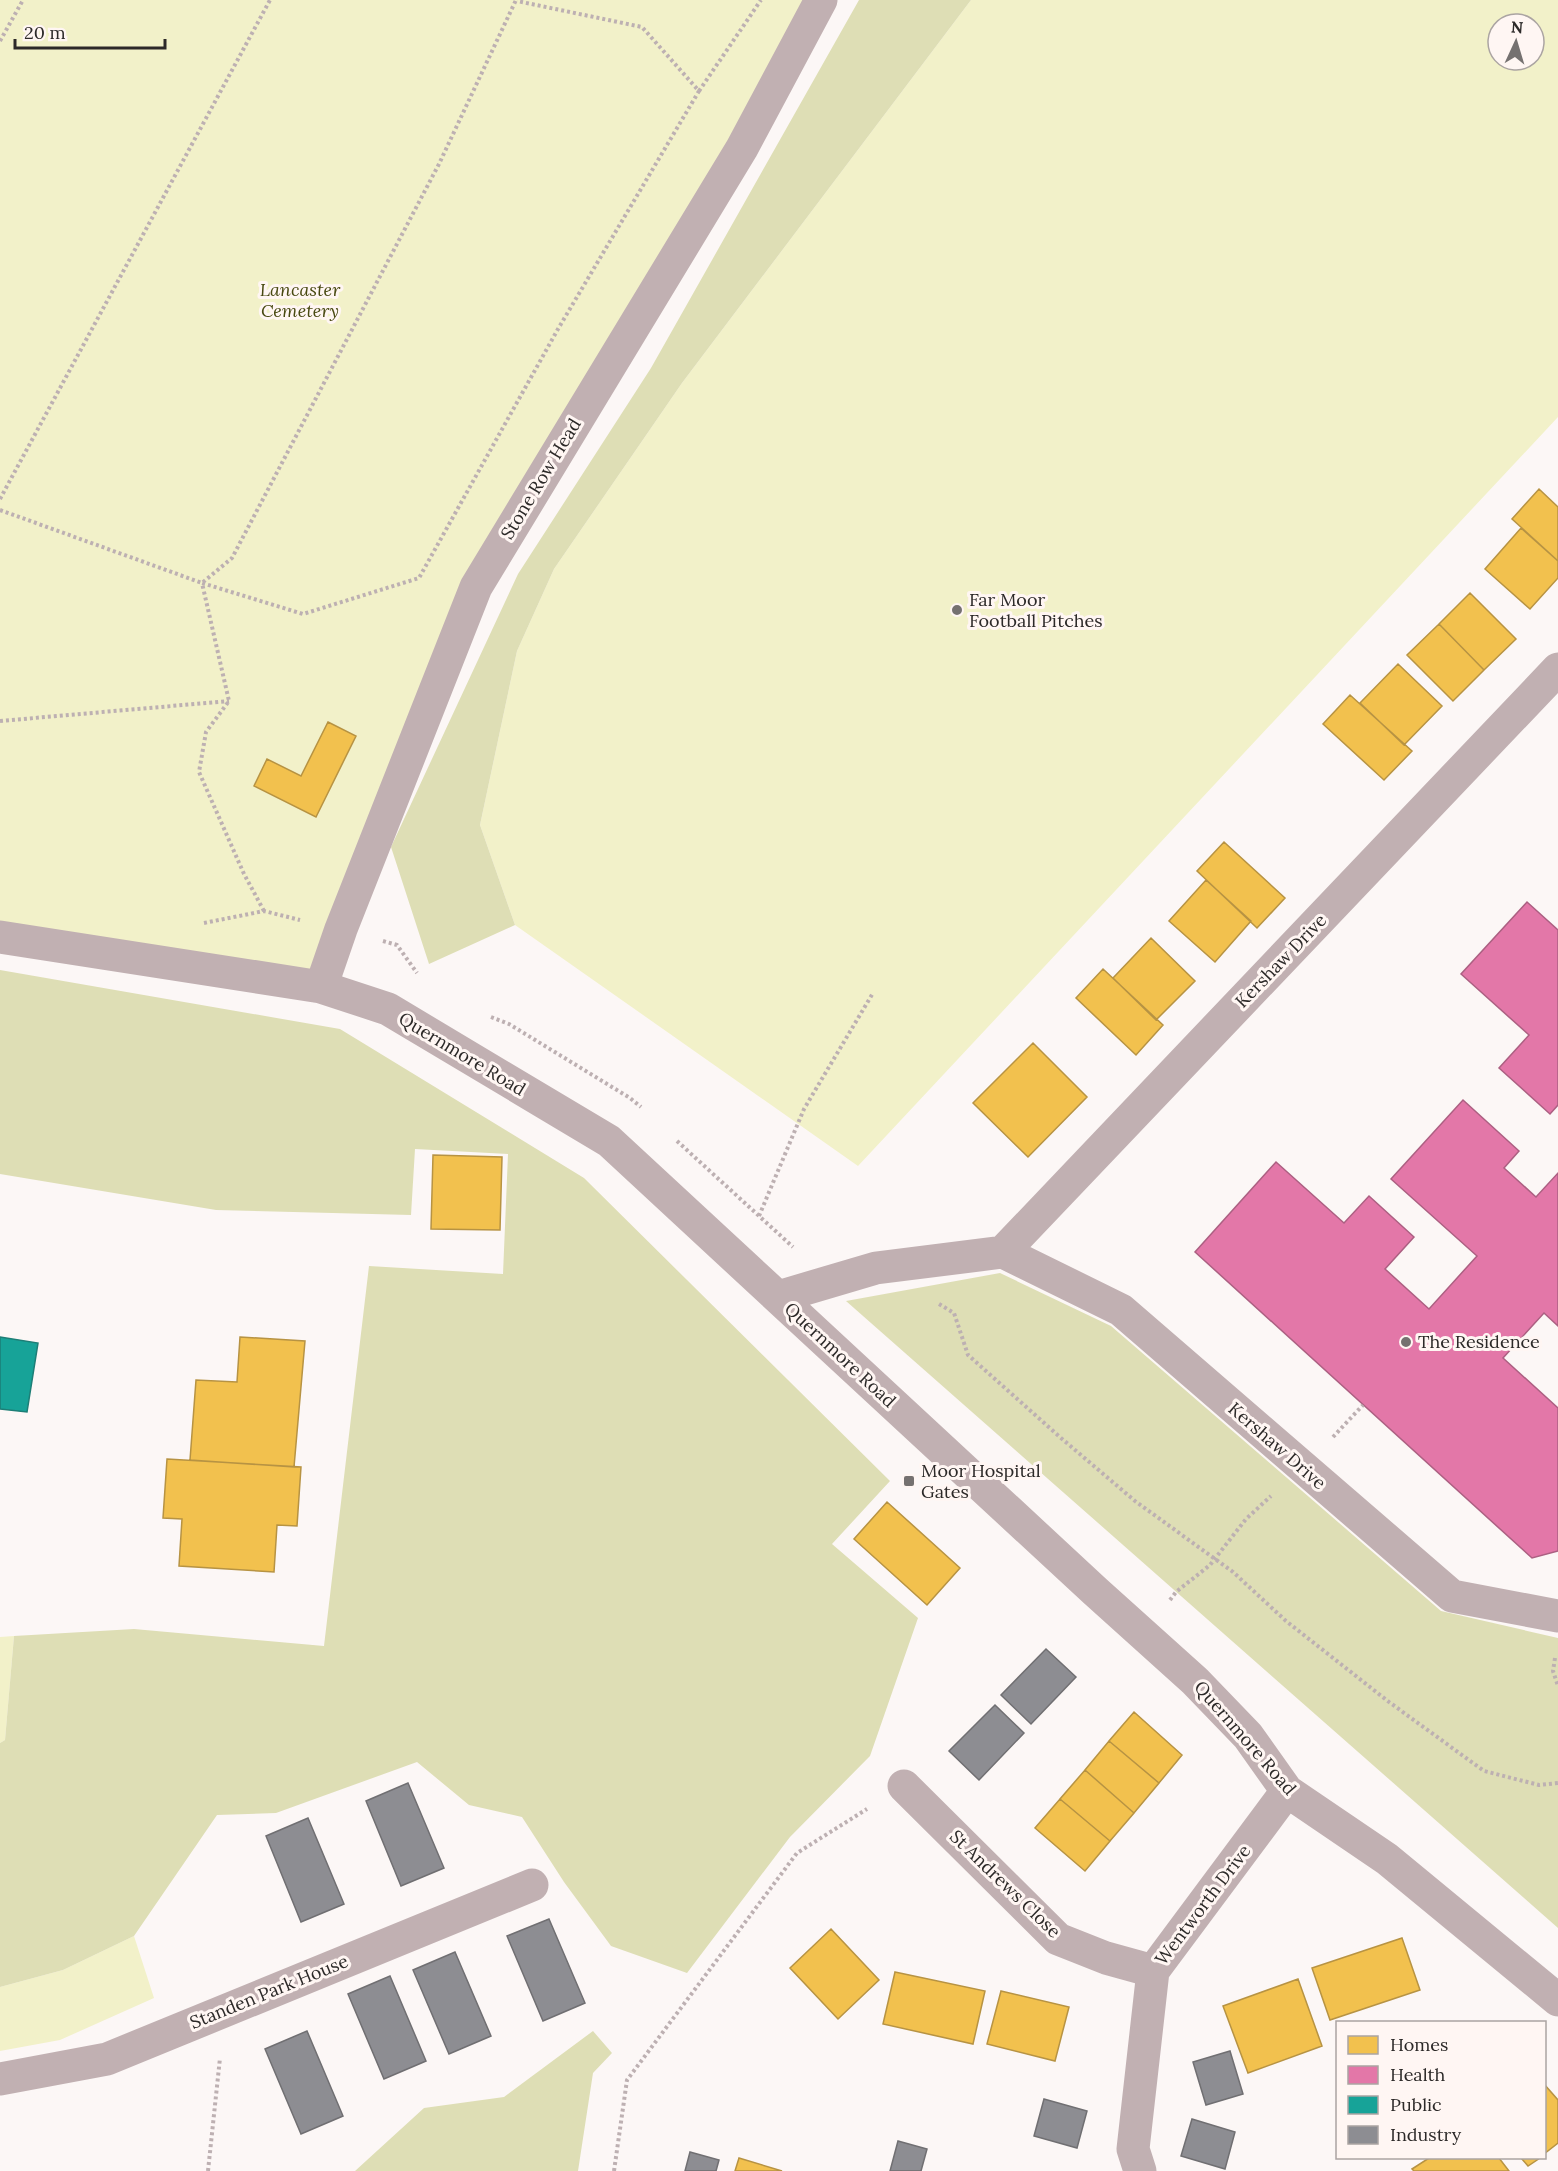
<svg xmlns="http://www.w3.org/2000/svg" width="1558" height="2171" font-family="Lora,serif">
	<style>
		.green { fill: #f2f1c9; fill-rule: evenodd }
		.forest { fill: #dedeb5 }
		.homes { fill: #f2c14e; stroke: #b79343; stroke-width: 1.5 }
		.health { fill: #e377a8; stroke: #ac6082; stroke-width: 1.5 }
		.public { fill: #17a398; stroke: #1d7e76; stroke-width: 1.5 }
		.industry { fill: #8d8d92; stroke: #706f72; stroke-width: 1.5 }
		.lines { fill: none; stroke-linecap: round; stroke-linejoin: round }
		.path { stroke: #bdb0b2; stroke-width: 4; stroke-dasharray: 3 3; stroke-linecap: butt }
		.minor { stroke: #c1b0b2; stroke-width: 33 }
		.poi-dot { fill: #757170; stroke: #fff6f3; stroke-width: 2 }
		.labels { text-anchor: middle; stroke-width: 6; stroke-linejoin: round; paint-order: stroke }
		.park-label { font-size: 18px; font-style: italic; fill: #484911; stroke: #fff6f3 }
		.street-label { font-size: 18px; fill: #2c2928; stroke: #fff6f3 }
		.poi-label { font-size: 18px; fill: #2c2928; stroke: #fff6f3; text-anchor: start }
	</style>
	<rect width="100%" height="100%" fill="#fcf7f6"/>
	<path class="green" d="M 0,0 L 821,0 L 476,587 L 321,987 L 0,937 Z
		M 971,0 L 1558,0 L 1558,417 L 858,1166 L 515,925 L 480,825 L 517,651 L 554,569 L 682,383 ZM 1498,24 L 1534,24 L 1534,60 L 1498,60 Z
		M 14,1636 L 5,1740 L 0,1743 L 0,1637 Z
		M 134,1936 L 154,1998 L 60,2040 L 0,2051 L 0,1987 L 63,1970 Z"/>
	<path class="forest" d="M 859,0 L 971,0 L 682,383 L 554,569 L 517,651 L 480,825 L 515,925 L 429,964 L 391,847 L 518,574 L 651,368 Z
		M 0,970 L 340,1029 L 584,1178 L 890,1481 L 832,1544 L 918,1618 L 870,1756 L 790,1837 L 687,1973 L 611,1946 L 564,1882 L 522,1817 L 469,1805 L 417,1762 L 276,1813 L 217,1815 L 134,1936 L 63,1970 L 0,1987 L 0,1743 L 5,1740 L 14,1636 L 134,1629 L 324,1646 L 369,1266 L 503,1274 L 508,1154 L 415,1149 L 411,1215 L 216,1210 L 0,1174 Z
		M 1000,1273 L 1111,1326 L 1441,1611 L 1558,1638 L 1558,1928 L 846,1301 Z
		M 593,2031 L 612,2053 L 593,2073 L 578,2171 L 355,2171 L 424,2108 L 504,2097 Z"/>
	<path class="homes" d="M 1539,489 L 1558,507 L 1558,561 L 1512,519 Z
		M 1521,528 L 1558,561 L 1558,578 L 1530,609 L 1485,569 Z
		M 1470,593 L 1516,639 L 1484,670 L 1439,624 Z
		M 1439,624 L 1484,670 L 1453,701 L 1407,655 Z
		M 1398,664 L 1442,706 L 1404,745 L 1360,703 Z
		M 1350,695 L 1412,751 L 1384,780 L 1323,724 Z
		M 328,722 L 356,736 L 316,817 L 254,786 L 267,759 L 301,776 Z
		M 1224,842 L 1285,898 L 1257,928 L 1197,871 Z
		M 1206,880 L 1251,921 L 1215,962 L 1169,921 Z
		M 1151,938 L 1195,981 L 1156,1020 L 1113,978 Z
		M 1103,969 L 1163,1025 L 1136,1055 L 1076,998 Z
		M 1033,1043 L 1087,1097 L 1028,1157 L 973,1103 Z
		M 433,1155 L 502,1157 L 500,1230 L 431,1229 Z
		M 240,1337 L 305,1341 L 294,1467 L 190,1460 L 196,1380 L 237,1382 Z
		M 167,1459 L 301,1467 L 297,1526 L 277,1525 L 274,1572 L 179,1566 L 182,1519 L 163,1518 Z
		M 887,1502 L 960,1568 L 927,1605 L 854,1539 Z
		M 1134,1712 L 1182,1755 L 1159,1783 L 1109,1741 Z
		M 1109,1741 L 1159,1783 L 1134,1813 L 1085,1770 Z
		M 1085,1770 L 1134,1813 L 1110,1841 L 1060,1799 Z
		M 1060,1799 L 1110,1841 L 1085,1871 L 1035,1828 Z
		M 831,1929 L 879,1980 L 838,2019 L 790,1968 Z
		M 1402,1938 L 1420,1990 L 1330,2020 L 1312,1968 Z
		M 895,1972 L 985,1991 L 973,2044 L 883,2024 Z
		M 1298,1979 L 1322,2046 L 1248,2073 L 1223,2006 Z
		M 1001,1991 L 1069,2007 L 1055,2061 L 987,2044 Z
		M 1544,2084 L 1558,2100 L 1558,2143 L 1544,2154 Z
		M 739,2158 L 782,2171 L 735,2171 Z
		M 1429,2158 L 1499,2158 L 1509,2171 L 1414,2171 L 1412,2169 Z
		M 1521,2158 L 1540,2158 L 1528,2166 Z"/>
	<path class="health" d="M 1527,902 L 1558,930 L 1558,1105 L 1550,1114 L 1499,1068 L 1529,1035 L 1461,974 Z
		M 1463,1100 L 1519,1151 L 1504,1168 L 1536,1197 L 1558,1173 L 1558,1326 L 1544,1313 L 1503,1358 L 1558,1408 L 1558,1551 L 1532,1558 L 1195,1252 L 1276,1162 L 1344,1223 L 1369,1196 L 1414,1237 L 1385,1269 L 1429,1309 L 1477,1256 L 1391,1179 Z"/>
	<path class="public" d="M 0,1337 L 38,1343 L 27,1412 L 0,1409 Z"/>
	<path class="industry" d="M 1046,1649 L 1076,1677 L 1031,1724 L 1001,1695 Z
		M 995,1705 L 1024,1733 L 979,1780 L 949,1751 Z
		M 408,1783 L 444,1868 L 401,1886 L 366,1801 Z
		M 308,1818 L 344,1904 L 301,1922 L 266,1836 Z
		M 549,1919 L 585,2003 L 543,2021 L 507,1936 Z
		M 455,1952 L 491,2036 L 449,2054 L 413,1970 Z
		M 390,1976 L 426,2061 L 384,2079 L 348,1994 Z
		M 307,2031 L 343,2116 L 301,2134 L 265,2049 Z
		M 1230,2051 L 1243,2094 L 1206,2105 L 1193,2062 Z
		M 1044,2099 L 1087,2111 L 1077,2148 L 1034,2136 Z
		M 1192,2119 L 1235,2132 L 1225,2169 L 1181,2156 Z
		M 898,2141 L 927,2149 L 921,2171 L 890,2171 Z
		M 690,2152 L 719,2160 L 716,2171 L 685,2171 Z"/>
	<g class="lines">
		<path class="path" d="M 0,41 L 23,0
			M 699,91 L 761,0
			M 0,499 L 270,0
			M 0,510 L 202,583 L 232,558 L 439,164 L 516,0
			M 0,721 L 229,701
			M 264,911 L 244,874 L 199,772 L 206,732 L 229,701 L 202,583 L 303,614 L 419,578 L 558,329 L 699,91 L 642,27 L 517,1
			M 204,923 L 264,911 L 300,920
			M 383,941 L 397,945 L 417,973
			M 491,1017 L 509,1024 L 630,1098 L 641,1107
			M 677,1141 L 793,1247
			M 759,1216 L 804,1109 L 873,993
			M 939,1304 L 954,1313 L 968,1355 L 1061,1438 L 1135,1501 L 1233,1572 L 1286,1621 L 1389,1702 L 1484,1771 L 1539,1785 L 1558,1783
			M 1333,1437 L 1363,1405
			M 1170,1600 L 1176,1592 L 1210,1565 L 1246,1519 L 1271,1496
			M 1555,1658 L 1553,1671 L 1558,1686
			M 208,2171 L 220,2058
			M 614,2171 L 627,2080 L 797,1853 L 867,1809"/>
		<path class="minor" d="M 0,937 L 321,987 L 388,1009 L 609,1141 L 1095,1591 L 1195,1681 L 1248,1736 L 1287,1791 L 1387,1859 L 1558,2000
			M 321,987 L 341,929 L 476,587 L 742,148 L 821,0
			M 1003,1252 L 1558,669
			M 778,1297 L 876,1268 L 1003,1252 L 1121,1310 L 1452,1596 L 1558,1616
			M 904,1786 L 1058,1939 L 1106,1958 L 1153,1971
			M 0,2079 L 107,2059 L 532,1885
			M 1140,2171 L 1133,2149 L 1153,1971 L 1287,1791"/>
	</g>
	<g class="poi-dot">
		<circle cx="957" cy="610" r="6"/>
		<circle cx="1406" cy="1342" r="6"/>
		<rect x="903" y="1475" width="12" height="12" rx="3"/>
	</g>
	<g class="labels">
		<g class="park-label">
			<text x="300" y="296">Lancaster<tspan x="300" dy="21">Cemetery</tspan></text>
		</g>
		<g class="street-label">
			<text transform="translate(541 479) rotate(-59)" y="6">Stone Row Head</text>
			<text transform="translate(1281 961) rotate(-46)" y="6">Kershaw Drive</text>
			<text transform="translate(462 1054) rotate(31)" y="6">Quernmore Road</text>
			<text transform="translate(840 1355) rotate(43)" y="6">Quernmore Road</text>
			<text transform="translate(1277 1446) rotate(41)" y="6">Kershaw Drive</text>
			<text transform="translate(1245 1738) rotate(49)" y="6">Quernmore Road</text>
			<text transform="translate(1005 1884) rotate(44)" y="6">St Andrews Close</text>
			<text transform="translate(1203 1905) rotate(-53)" y="6">Wentworth Drive</text>
			<text transform="translate(269 1992) rotate(-22)" y="6">Standen Park House</text>
		</g>
		<g class="poi-label">
			<text x="969" y="606">Far Moor<tspan x="969" dy="21">Football Pitches</tspan></text>
			<text x="1418" y="1348">The Residence</text>
			<text x="921" y="1477">Moor Hospital<tspan x="921" dy="21">Gates</tspan></text>
		</g>
	</g>
	<rect x="1336" y="2021" width="210" height="138" fill="#fff6f3" stroke="#aba4a2" stroke-width="1.5"/>
	<rect x="1348" y="2036" width="30" height="18" fill="#f2c14e" stroke="#aba4a2" stroke-width="1.5"/>
	<text x="1390" y="2051" font-size="18" fill="#2c2928">Homes</text>
	<rect x="1348" y="2066" width="30" height="18" fill="#e377a8" stroke="#aba4a2" stroke-width="1.5"/>
	<text x="1390" y="2081" font-size="18" fill="#2c2928">Health</text>
	<rect x="1348" y="2096" width="30" height="18" fill="#17a398" stroke="#aba4a2" stroke-width="1.5"/>
	<text x="1390" y="2111" font-size="18" fill="#2c2928">Public</text>
	<rect x="1348" y="2126" width="30" height="18" fill="#8d8d92" stroke="#aba4a2" stroke-width="1.5"/>
	<text x="1390" y="2141" font-size="18" fill="#2c2928">Industry</text>
	<g transform="translate(1516 42) rotate(4)"><circle r="28" fill="#fff6f3" stroke="#aba4a2" stroke-width="1.5"/>
	<path d="M0-4.5L10 22L0 15L-10 22Z" fill="#757170"/>
	<text y="-9" font-size="16" font-weight="bold" text-anchor="middle" fill="#2c2928">N</text>
	</g>
	<path d="M15 39v9h150v-9" fill="none" stroke="#2c2928" stroke-width="3"/>
	<text x="24" y="39" font-size="18" fill="#2c2928" stroke="#fff6f3" stroke-width="4.5" paint-order="stroke">20 m</text>
</svg>
